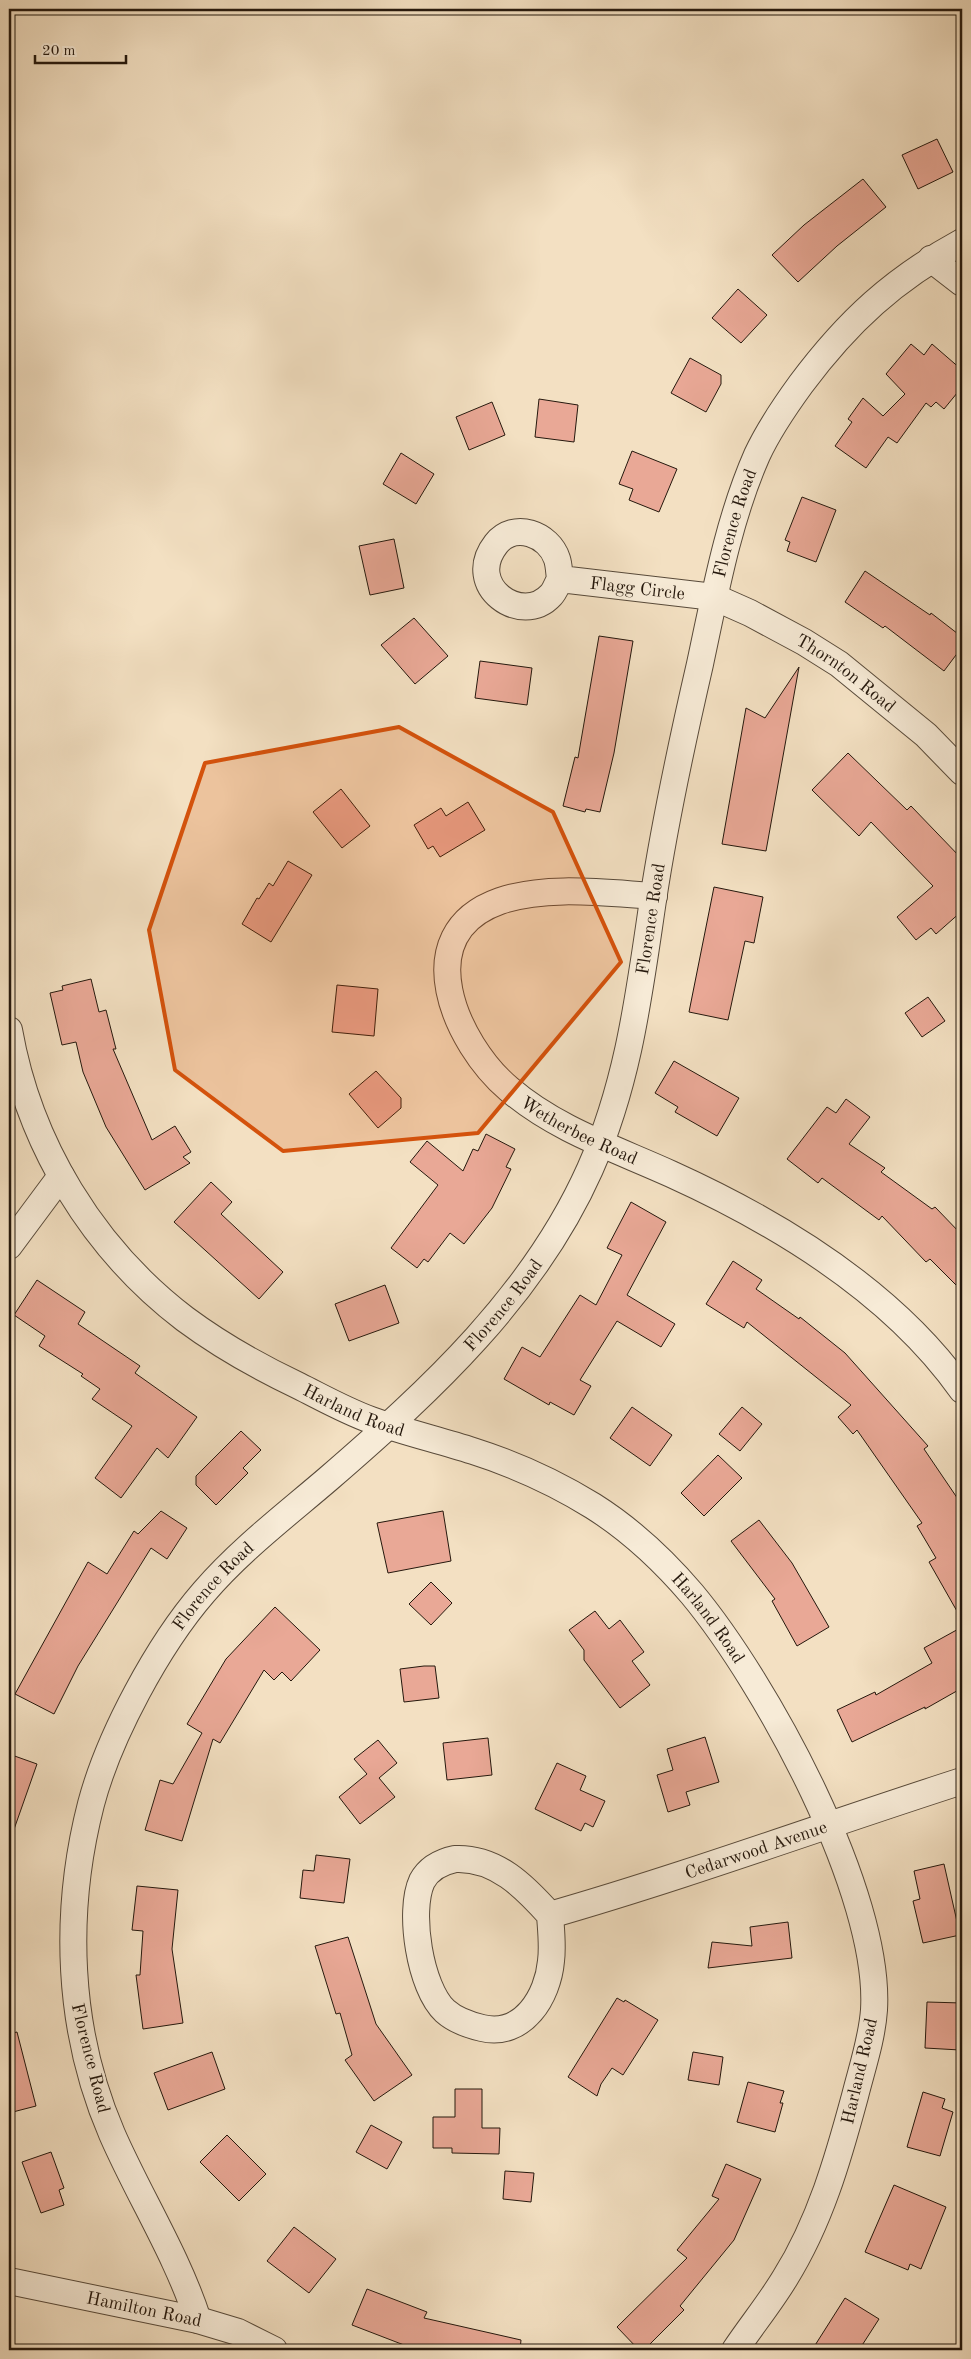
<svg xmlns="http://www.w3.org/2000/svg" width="971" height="2359" font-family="'Old Standard TT',serif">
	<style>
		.building { fill: #e9a896; stroke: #25180d }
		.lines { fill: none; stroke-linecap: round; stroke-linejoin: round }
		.minor-casing { stroke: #584a3a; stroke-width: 28 }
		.minor { stroke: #f7ebd7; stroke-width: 26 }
		.marked { fill: #d4520c; fill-opacity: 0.2; stroke: #d4520c; stroke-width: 4; stroke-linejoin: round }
		.labels { text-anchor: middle; stroke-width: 5; stroke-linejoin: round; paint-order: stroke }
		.street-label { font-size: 18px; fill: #25180d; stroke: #f7ebd7 }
	</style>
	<rect width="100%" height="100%" fill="#f3e0c2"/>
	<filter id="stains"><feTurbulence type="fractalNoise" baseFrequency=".004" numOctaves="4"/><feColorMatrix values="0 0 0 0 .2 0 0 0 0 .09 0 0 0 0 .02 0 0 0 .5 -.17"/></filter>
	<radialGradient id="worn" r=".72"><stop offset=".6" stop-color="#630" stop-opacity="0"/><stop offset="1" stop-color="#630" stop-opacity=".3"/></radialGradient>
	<path class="building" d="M 937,139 L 953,172 L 918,189 L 902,155 Z
		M 863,179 L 886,207 L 837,246 L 798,282 L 772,255 L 804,225 Z
		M 738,289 L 767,315 L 741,343 L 712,318 Z
		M 911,344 L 924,355 L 932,344 L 962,370 L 962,387 L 944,409 L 936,402 L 931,407 L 926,403 L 897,443 L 888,437 L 866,468 L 835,446 L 852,422 L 848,419 L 863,398 L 883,416 L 905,394 L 886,374 Z
		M 690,358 L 721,375 L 721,384 L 706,412 L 671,393 Z
		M 539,399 L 578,405 L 574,442 L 535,437 Z
		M 492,402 L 505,435 L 469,450 L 456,417 Z
		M 632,451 L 677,469 L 659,512 L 629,500 L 633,489 L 619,484 Z
		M 401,453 L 434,474 L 416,504 L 383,484 Z
		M 802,497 L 836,510 L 816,562 L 787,551 L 790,542 L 785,540 Z
		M 394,539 L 404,588 L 370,595 L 359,546 Z
		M 865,571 L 930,615 L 931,613 L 962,637 L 962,647 L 944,671 L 885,626 L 883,628 L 845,602 Z
		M 414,618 L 448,656 L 415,684 L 381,645 Z
		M 599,636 L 633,641 L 614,753 L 600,812 L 586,809 L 585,812 L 563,806 L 575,757 L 578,758 Z
		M 480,661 L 532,668 L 527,705 L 475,698 Z
		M 799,667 L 766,851 L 722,844 L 746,708 L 765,718 Z
		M 848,753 L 907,810 L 911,806 L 962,859 L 962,911 L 936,934 L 931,928 L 916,940 L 897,917 L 933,886 L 871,822 L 859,836 L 812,790 Z
		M 341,789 L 370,826 L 342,848 L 313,812 Z
		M 468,802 L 485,830 L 440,857 L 433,846 L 428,849 L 414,825 L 441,808 L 446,816 Z
		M 288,861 L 312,875 L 271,942 L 242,924 L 257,898 L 259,899 L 269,883 L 273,886 Z
		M 714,887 L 763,897 L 754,943 L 745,941 L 728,1020 L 689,1012 Z
		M 91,979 L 99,1012 L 106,1010 L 116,1049 L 113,1049 L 152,1140 L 175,1126 L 191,1152 L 183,1157 L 190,1163 L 145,1190 L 106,1127 L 83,1072 L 76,1042 L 62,1045 L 50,993 L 63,990 L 62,986 Z
		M 337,985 L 378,989 L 374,1036 L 332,1032 Z
		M 928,997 L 945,1021 L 922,1037 L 905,1013 Z
		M 674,1061 L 739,1098 L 717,1136 L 675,1112 L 678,1107 L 655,1093 Z
		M 376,1071 L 401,1098 L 401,1108 L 378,1128 L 349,1094 Z
		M 846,1099 L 870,1117 L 849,1144 L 885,1168 L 881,1172 L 932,1209 L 935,1207 L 962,1235 L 962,1291 L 930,1259 L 926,1262 L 882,1216 L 879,1220 L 822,1178 L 818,1183 L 787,1159 L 827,1107 L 836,1113 Z
		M 486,1134 L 515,1149 L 506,1167 L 511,1169 L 492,1208 L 464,1244 L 450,1233 L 428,1262 L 424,1259 L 417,1268 L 391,1248 L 438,1185 L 410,1162 L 427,1141 L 463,1171 L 473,1149 L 478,1151 Z
		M 211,1182 L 232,1202 L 221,1214 L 283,1272 L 259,1299 L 174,1222 Z
		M 631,1202 L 666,1222 L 627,1295 L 675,1324 L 661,1347 L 617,1321 L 580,1380 L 591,1386 L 574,1415 L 550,1402 L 549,1405 L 504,1379 L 522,1347 L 540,1357 L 580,1295 L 596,1305 L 622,1255 L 607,1248 Z
		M 733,1261 L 762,1280 L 756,1289 L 799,1319 L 800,1317 L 845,1353 L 928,1446 L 924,1449 L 962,1505 L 962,1620 L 929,1562 L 936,1558 L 917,1526 L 922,1523 L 857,1430 L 853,1434 L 838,1417 L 851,1405 L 747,1322 L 744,1328 L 706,1304 Z
		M 37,1280 L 85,1312 L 78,1324 L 140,1366 L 135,1373 L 197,1417 L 168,1458 L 157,1448 L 121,1498 L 95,1478 L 132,1426 L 92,1399 L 100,1389 L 81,1376 L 83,1374 L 39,1346 L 45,1336 L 14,1315 Z
		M 385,1285 L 399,1323 L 349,1341 L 335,1304 Z
		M 632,1407 L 672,1435 L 650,1466 L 610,1438 Z
		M 742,1407 L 762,1424 L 740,1451 L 719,1434 Z
		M 241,1431 L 261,1450 L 243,1468 L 248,1473 L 216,1505 L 196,1485 L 196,1476 Z
		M 718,1455 L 742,1478 L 704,1516 L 681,1493 Z
		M 161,1511 L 187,1528 L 167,1559 L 151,1548 L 78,1666 L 54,1714 L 15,1694 L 88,1562 L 107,1574 L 134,1531 L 138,1534 Z
		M 443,1511 L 451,1561 L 388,1573 L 377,1523 Z
		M 759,1520 L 792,1563 L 829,1627 L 797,1646 L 772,1601 L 775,1599 L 731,1541 Z
		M 431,1582 L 452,1603 L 431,1625 L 409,1604 Z
		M 275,1607 L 320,1650 L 291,1681 L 282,1672 L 274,1680 L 264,1670 L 220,1743 L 213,1739 L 182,1841 L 145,1830 L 160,1780 L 173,1784 L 202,1733 L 187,1724 L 226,1659 Z
		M 595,1611 L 609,1629 L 620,1620 L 644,1652 L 632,1661 L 650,1685 L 620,1708 L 584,1660 L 584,1650 L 569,1630 Z
		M 962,1627 L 962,1688 L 925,1709 L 925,1707 L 852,1742 L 837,1710 L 875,1692 L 876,1695 L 932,1663 L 924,1648 Z
		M 424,1666 L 435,1666 L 439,1698 L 404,1702 L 400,1669 Z
		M 705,1737 L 719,1782 L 686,1792 L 690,1805 L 668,1812 L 657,1775 L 673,1770 L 667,1749 Z
		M 488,1738 L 492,1775 L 447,1780 L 443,1743 Z
		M 378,1740 L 397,1763 L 379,1778 L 395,1797 L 360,1824 L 339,1797 L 367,1774 L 354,1759 Z
		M 9,1754 L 37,1764 L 12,1835 L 9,1834 Z
		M 557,1763 L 586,1776 L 580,1790 L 605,1801 L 593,1827 L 585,1823 L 581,1831 L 535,1809 Z
		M 316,1855 L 350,1859 L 344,1903 L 300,1898 L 303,1870 L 314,1871 Z
		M 944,1864 L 960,1935 L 923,1943 L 913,1901 L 920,1899 L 914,1871 Z
		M 137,1886 L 178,1890 L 172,1949 L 183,2023 L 143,2029 L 136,1975 L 140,1975 L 143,1931 L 132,1930 Z
		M 788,1922 L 792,1958 L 708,1968 L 712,1942 L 752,1946 L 750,1927 Z
		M 348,1937 L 376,2024 L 412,2075 L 374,2101 L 345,2060 L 352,2055 L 340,2013 L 336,2014 L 315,1946 Z
		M 617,1998 L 624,2002 L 625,2000 L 658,2020 L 623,2075 L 612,2068 L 601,2084 L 597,2096 L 568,2077 Z
		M 927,2002 L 962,2003 L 960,2050 L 925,2048 Z
		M 17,2032 L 36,2106 L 9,2113 L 9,2034 Z
		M 212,2052 L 225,2089 L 168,2110 L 154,2073 Z
		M 693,2052 L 723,2057 L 719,2085 L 688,2080 Z
		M 748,2082 L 784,2091 L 780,2103 L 783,2103 L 775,2132 L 737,2122 Z
		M 455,2089 L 482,2089 L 482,2128 L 500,2128 L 499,2154 L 452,2153 L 452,2148 L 433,2148 L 433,2117 L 455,2117 Z
		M 923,2092 L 945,2099 L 942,2108 L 953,2112 L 940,2156 L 907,2147 Z
		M 371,2125 L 402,2142 L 387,2169 L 356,2152 Z
		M 227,2135 L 266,2174 L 239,2201 L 200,2162 Z
		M 51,2152 L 64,2188 L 59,2190 L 64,2205 L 41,2213 L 22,2162 Z
		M 726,2164 L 761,2179 L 734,2240 L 680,2306 L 684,2310 L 644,2350 L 639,2350 L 617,2327 L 687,2258 L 677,2250 L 719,2199 L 712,2196 Z
		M 505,2171 L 534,2173 L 531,2202 L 503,2199 Z
		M 894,2185 L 946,2207 L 921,2269 L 910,2264 L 908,2270 L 865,2252 Z
		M 294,2227 L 336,2259 L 309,2293 L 267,2261 Z
		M 367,2289 L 427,2312 L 424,2318 L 521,2340 L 520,2350 L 417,2350 L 352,2325 Z
		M 845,2298 L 879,2319 L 859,2350 L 812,2350 Z"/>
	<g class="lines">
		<g class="minor-casing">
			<g id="minor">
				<path d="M 931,259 L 962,283"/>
				<path id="s1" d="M 560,579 C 557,584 555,591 551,595 C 522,627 463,586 496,544 C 514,521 549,534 557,559 C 559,565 559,572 560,579 L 714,597 L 750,613 L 804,642 L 839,664 L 926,735 L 962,772"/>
				<path id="s2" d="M 654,896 C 606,893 546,885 500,901 C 406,934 456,1044 509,1089 C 555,1129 616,1149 671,1174 C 779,1223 892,1291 962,1390"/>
				<path id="s3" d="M 9,1030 C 29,1144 93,1249 185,1319 C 220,1345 259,1367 299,1386 C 323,1398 346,1411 371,1420 C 404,1432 439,1440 473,1451 C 514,1464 556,1483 593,1506 C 631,1530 663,1560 692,1594 C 766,1683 881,1893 874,2010 C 872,2039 862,2068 855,2096 C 838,2159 820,2222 785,2278 C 770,2303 751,2326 735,2350"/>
				<path d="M 9,1246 L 61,1176"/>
				<path d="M 455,1859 C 496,1857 525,1887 550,1915 C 551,1930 553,1946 551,1961 C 548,1996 523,2038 482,2028 C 469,2025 455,2020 445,2011 C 420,1988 408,1911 422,1881 C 429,1868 441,1862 455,1859 Z"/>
				<path id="s4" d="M 550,1915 C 689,1875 825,1825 962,1781"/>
				<path id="s5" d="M 9,2281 L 198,2320 L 238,2332 L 274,2350"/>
				<path id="s6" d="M 198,2320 C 177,2255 139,2196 112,2134 C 67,2030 63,1913 91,1804 C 109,1736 158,1645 204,1592 C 240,1550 286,1515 328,1479 C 431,1390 534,1295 590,1169 C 629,1081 639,994 653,900 C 665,821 682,742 700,664 C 715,594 728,521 757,455 C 769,429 785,406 801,384 C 848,321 894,279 962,242"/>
			</g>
		</g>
		<use href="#minor" class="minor"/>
	</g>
	<path class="marked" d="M 399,727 L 553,812 L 621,962 L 478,1133 L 283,1151 L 175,1070 L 149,930 L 205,763 Z"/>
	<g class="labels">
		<g class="street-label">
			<text dy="6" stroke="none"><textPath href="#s6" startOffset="2024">Florence Road</textPath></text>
			<text dy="6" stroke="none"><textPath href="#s1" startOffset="309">Flagg Circle</textPath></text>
			<text dy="6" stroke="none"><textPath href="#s1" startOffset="539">Thornton Road</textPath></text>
			<text dy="6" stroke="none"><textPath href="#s6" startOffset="1619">Florence Road</textPath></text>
			<text dy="6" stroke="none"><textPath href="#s2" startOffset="468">Wetherbee Road</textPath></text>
			<text dy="6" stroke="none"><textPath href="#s6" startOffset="1199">Florence Road</textPath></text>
			<text dy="6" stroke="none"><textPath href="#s3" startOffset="539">Harland Road</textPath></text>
			<text dy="6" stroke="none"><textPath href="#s6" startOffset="794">Florence Road</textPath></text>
			<text dy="6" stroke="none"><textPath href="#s3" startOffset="959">Harland Road</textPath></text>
			<text dy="6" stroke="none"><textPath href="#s4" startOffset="216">Cedarwood Avenue</textPath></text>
			<text transform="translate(91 2058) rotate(76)" y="6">Florence Road</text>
			<text transform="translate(859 2071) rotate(-77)" y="6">Harland Road</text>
			<text dy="6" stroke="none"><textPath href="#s5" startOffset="138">Hamilton Road</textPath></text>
		</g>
	</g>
	<rect width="971" height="2359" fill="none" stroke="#f3e0c2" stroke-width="30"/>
	<rect x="10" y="10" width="951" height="2339" fill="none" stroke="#25180d" stroke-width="2.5"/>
	<rect x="15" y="15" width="941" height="2329" fill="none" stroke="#25180d"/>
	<path d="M35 55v8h91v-8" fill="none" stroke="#25180d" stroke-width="2.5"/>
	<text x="42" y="55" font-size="15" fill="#25180d" stroke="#f7ebd7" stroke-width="4" paint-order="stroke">20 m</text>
	<rect width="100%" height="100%" filter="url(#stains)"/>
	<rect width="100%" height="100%" fill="url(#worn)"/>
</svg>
